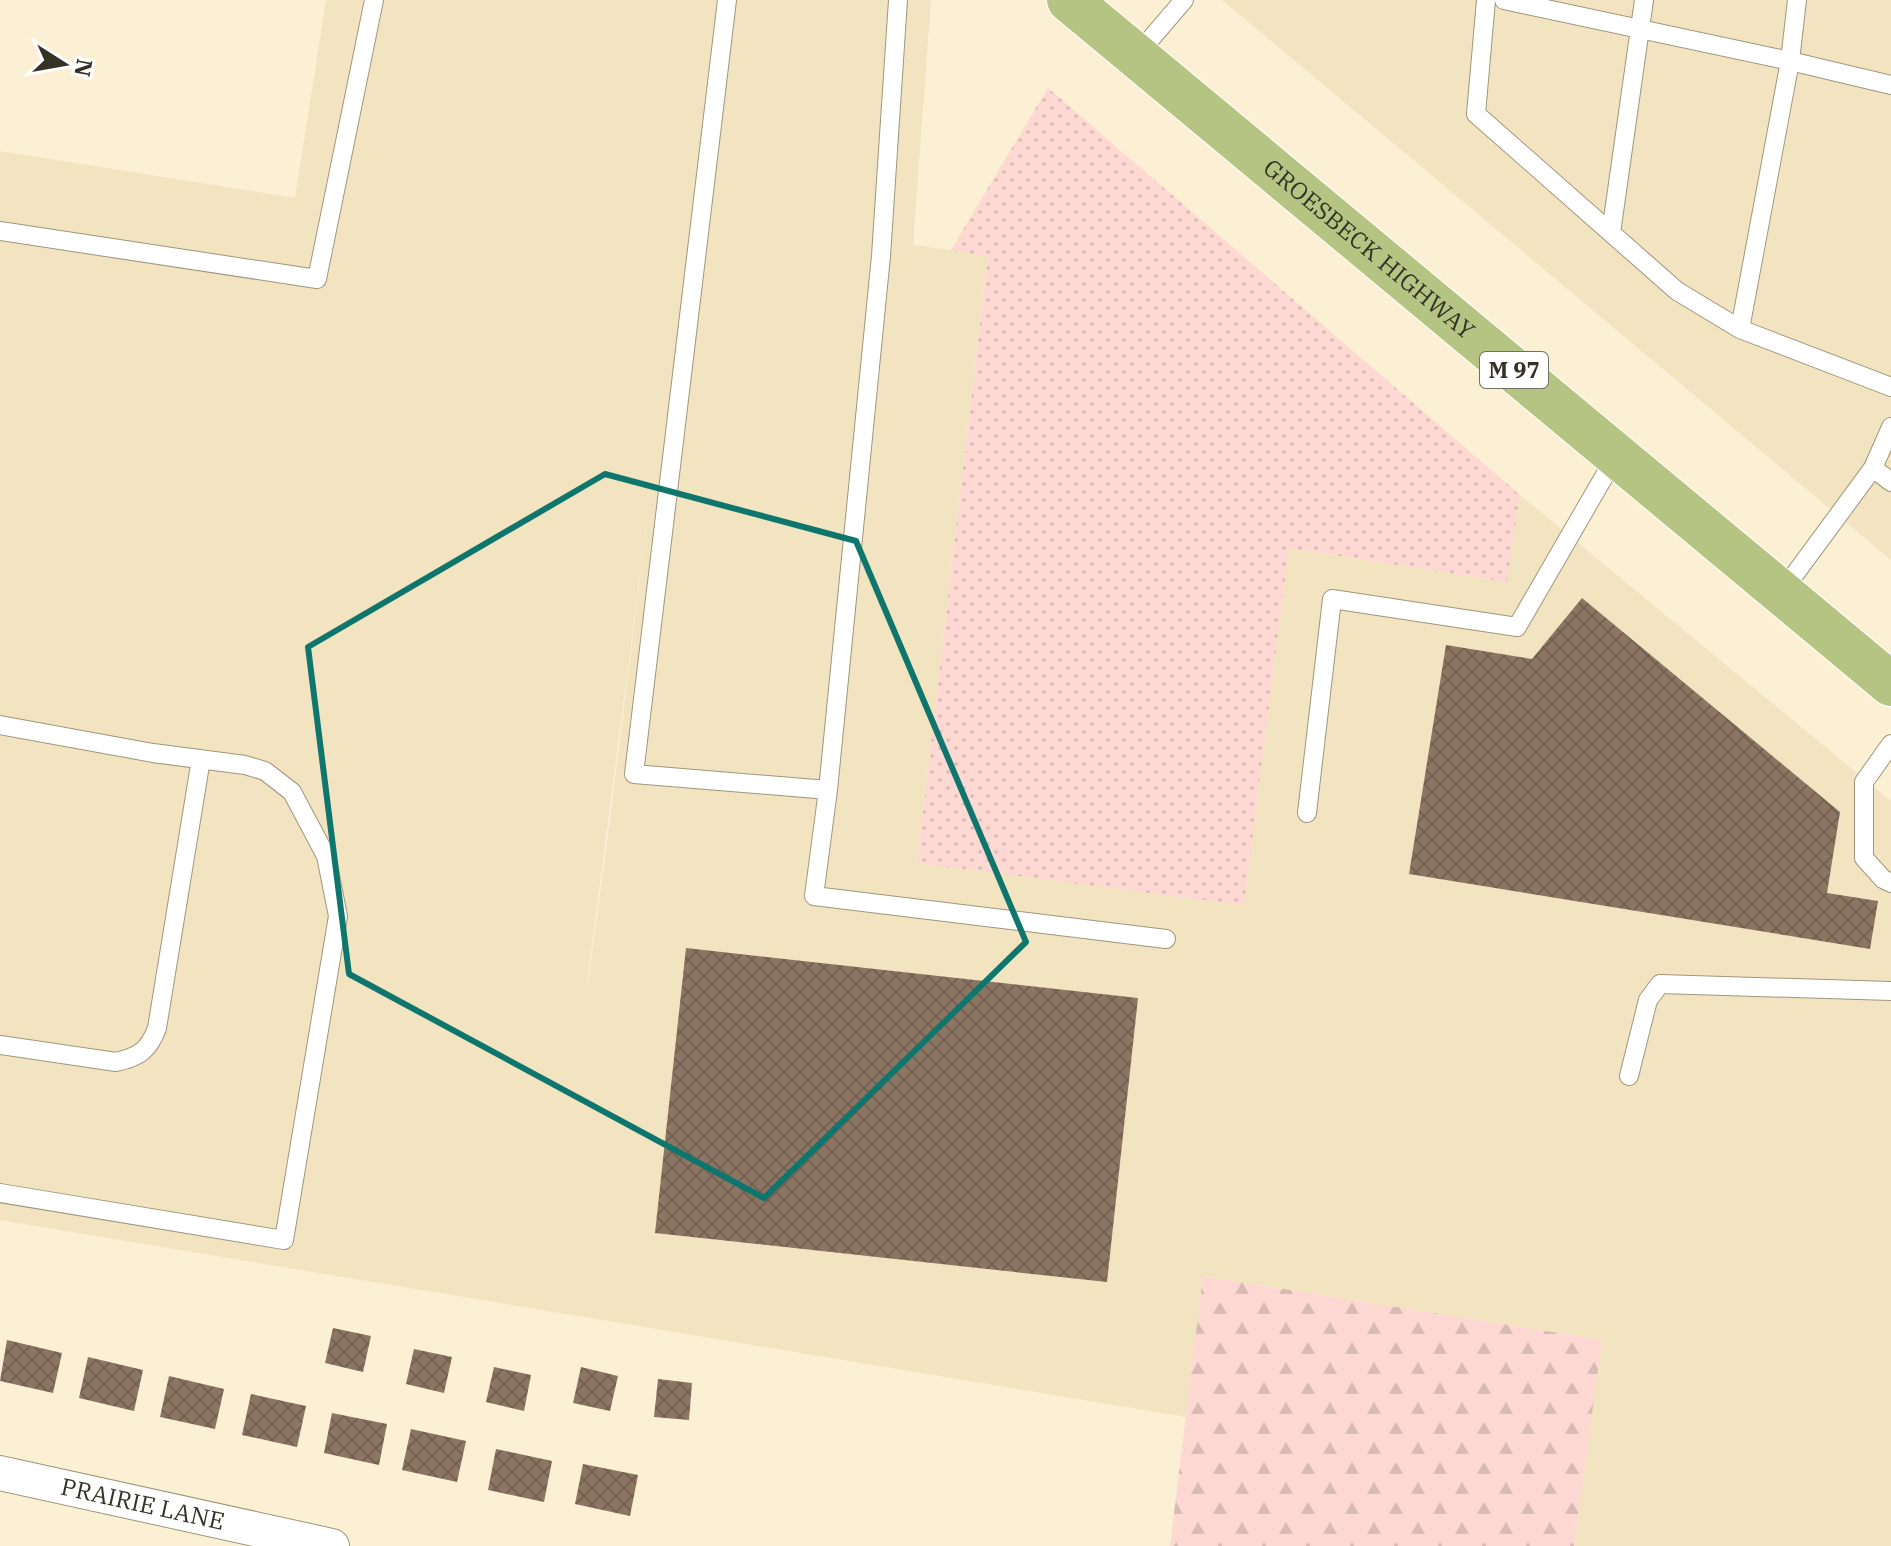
<svg xmlns="http://www.w3.org/2000/svg" width="1891" height="1546" font-family="'IBM Plex Serif',serif">
	<style>
		.built { fill: #f2e4c1; fill-rule: evenodd }
		.grass { fill: url(#grass-dots) }
		.forest { fill: url(#forest-firs) }
		.building { fill: url(#building-cross-hatch) }
		.lines { fill: none; stroke-linecap: round; stroke-linejoin: round }
		.lane-casing { stroke: #a0967b; stroke-width: 20 }
		.street-casing { stroke: #a0967b; stroke-width: 36 }
		.primary-casing { stroke: #fff; stroke-width: 46 }
		.lane { stroke: #fff; stroke-width: 18 }
		.street { stroke: #fff; stroke-width: 34 }
		.primary { stroke: #b5c482; stroke-width: 44 }
		.marked { fill: none; stroke: #0f766e; stroke-width: 6; stroke-linejoin: round }
		.labels { text-anchor: middle; stroke-width: 7; stroke-linejoin: round; paint-order: stroke }
		.shield { fill: #fff; stroke: #726f67; stroke-width: 2 }
		.shield-label { font-size: 22px; font-weight: bold; fill: #353126 }
		.street-label { font-size: 24px; fill: #353126; stroke: #fff }
	</style>
	<defs>
		<pattern id="grass-dots" width="8" height="8" patternUnits="userSpaceOnUse" patternTransform="scale(2)"><rect width="8" height="8" fill="#fed8d3"/><path d="M2 2h.1M6 6h.1" fill="none" stroke="#dabab5" stroke-width="1.8" stroke-linecap="round"/></pattern>
		<pattern id="forest-firs" width="22" height="20" patternUnits="userSpaceOnUse" patternTransform="scale(2)"><rect width="22" height="20" fill="#fed8d3"/><path d="M5 1l3.5 6h-7zM16 11l3.5 6h-7z" fill="#dabab5"/></pattern>
		<pattern id="building-cross-hatch" width="8" height="8" patternUnits="userSpaceOnUse" patternTransform="scale(2)"><rect width="8" height="8" fill="#8d7564"/><path d="M0 0l8 8M0 8l8-8" fill="none" stroke="#746152"/></pattern>
	</defs>
	<rect width="100%" height="100%" fill="#fbf0d3"/>
	<path class="built" d="M 326,0 L 931,0 L 913,245 L 988,255 L 917,862 L 1244,904 L 1289,548 L 1506,582 L 1520,495 L 1891,801 L 1891,1546 L 1574,1546 L 1601,1340 L 1204,1276 L 1186,1417 L 0,1220 L 0,151 L 295,198 ZM 651,491 L 610,819 L 588,983 L 587,983 Z
		M 1222,0 L 1891,0 L 1891,560 L 1319,81 Z"/>
	<path class="grass" d="M 1048,88 L 1520,495 L 1507,582 L 1289,548 L 1244,905 L 917,863 L 988,256 L 951,250 Z"/>
	<path class="forest" d="M 1203,1276 L 1602,1340 L 1574,1546 L 1170,1546 Z"/>
	<path class="building" d="M 1582,598 L 1840,812 L 1827,893 L 1878,901 L 1870,949 L 1409,874 L 1446,645 L 1532,659 Z
		M 686,948 L 1138,998 L 1107,1282 L 655,1233 Z
		M 333,1328 L 371,1336 L 363,1372 L 325,1363 Z
		M 7,1340 L 62,1353 L 53,1393 L 0,1381 Z
		M 414,1349 L 452,1357 L 444,1393 L 406,1384 Z
		M 88,1357 L 143,1370 L 134,1411 L 79,1398 Z
		M 494,1367 L 531,1375 L 524,1411 L 486,1402 Z
		M 581,1367 L 618,1376 L 610,1411 L 573,1403 Z
		M 169,1376 L 224,1389 L 215,1429 L 160,1417 Z
		M 658,1379 L 692,1383 L 689,1420 L 654,1417 Z
		M 251,1394 L 306,1406 L 297,1447 L 242,1435 Z
		M 332,1413 L 387,1424 L 379,1465 L 324,1453 Z
		M 411,1429 L 466,1441 L 457,1482 L 402,1470 Z
		M 496,1449 L 552,1461 L 544,1502 L 488,1490 Z
		M 583,1464 L 638,1475 L 630,1516 L 575,1504 Z"/>
	<g class="lines">
		<g class="lane-casing">
			<path id="lane" d="M 727,0 L 634,774 L 828,790 L 814,896 L 1166,939
				M 1486,0 L 1476,114 L 1677,291 L 1740,329
				M 1504,0 L 1790,61 L 1740,329 L 1891,387
				M 1797,0 L 1790,61 L 1891,85
				M 1136,56 L 1184,0
				M 0,231 L 317,279 L 374,0
				M 1611,233 L 1644,0
				M 1873,468 L 1891,427
				M 1781,593 L 1873,468 L 1891,482
				M 0,725 L 153,753 L 245,765 L 265,771 L 292,792 L 326,856 L 338,916 L 284,1240 L 0,1193
				M 1891,744 L 1864,782 L 1864,858 L 1883,879 L 1891,883
				M 828,790 L 881,256 L 898,0
				M 1307,813 L 1332,599 L 1517,627 L 1616,456
				M 0,1045 L 116,1062 C 139,1057 149,1050 157,1028 L 201,759
				M 1629,1076 L 1648,1000 L 1660,984 L 1891,991"/>
		</g>
		<g class="street-casing">
			<g id="street">
				<path id="s1" d="M 0,1473 L 332,1546"/>
			</g>
		</g>
		<g class="primary-casing">
			<g id="primary">
				<path id="s2" d="M 1069,0 L 1891,684"/>
			</g>
		</g>
		<use href="#lane" class="lane"/>
		<use href="#street" class="street"/>
		<use href="#primary" class="primary"/>
	</g>
	<path class="marked" d="M 605,474 L 856,541 L 1026,942 L 764,1198 L 349,974 L 308,647 Z"/>
	<g class="labels">
		<rect class="shield" x="1480" y="352" width="68" height="36" rx="6"/>
		<g class="shield-label">
			<text x="1514" y="378">M 97</text>
		</g>
		<g class="street-label">
			<text dy="8" stroke="none"><textPath href="#s2" startOffset="390">GROESBECK HIGHWAY</textPath></text>
			<text dy="8" stroke="none"><textPath href="#s1" startOffset="146">PRAIRIE LANE</textPath></text>
		</g>
	</g>
	<g transform="translate(64 64) rotate(101)" stroke="#ffffff" stroke-width="6" paint-order="stroke">
	<path d="M0-6L14 30L0 20L-14 30Z" fill="#353126"/>
	<text y="-12" font-size="22" font-weight="bold" text-anchor="middle" fill="#353126">N</text>
	</g>
</svg>
